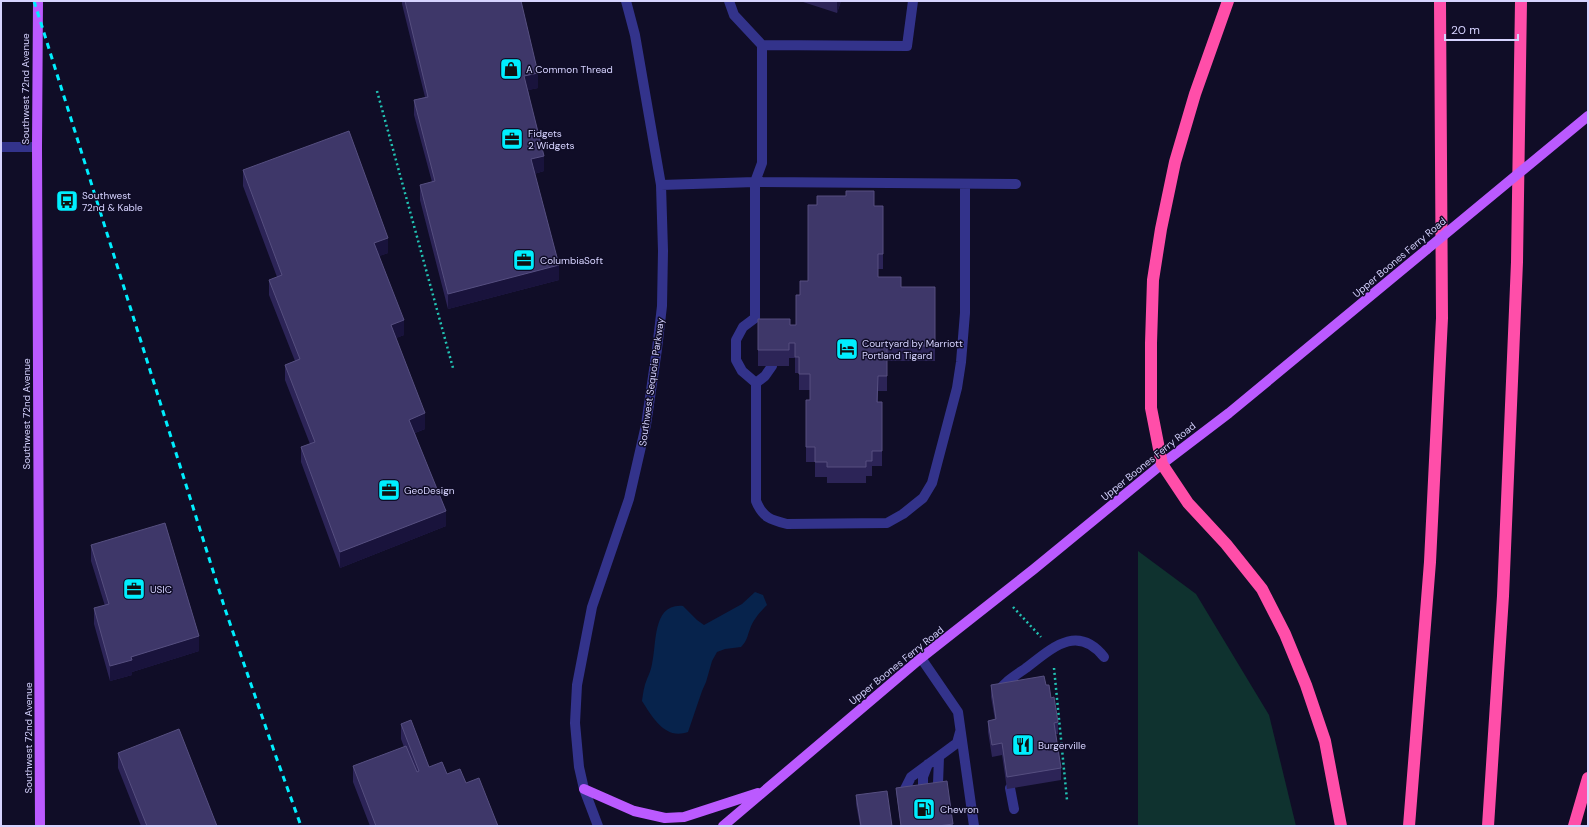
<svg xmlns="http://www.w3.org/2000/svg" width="1589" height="827" font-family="'DM Sans',sans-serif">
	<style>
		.green { fill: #0f322f }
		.water { fill: #07234c }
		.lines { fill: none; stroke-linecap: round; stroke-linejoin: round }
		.path { stroke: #22c3b4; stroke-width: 2.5; stroke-dasharray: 2 3; stroke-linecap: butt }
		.minor { stroke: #33338b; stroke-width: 10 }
		.major { stroke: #bb5aff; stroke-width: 10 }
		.highway { stroke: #ff4ea9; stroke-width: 12 }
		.rail { stroke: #00eefe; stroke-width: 3; stroke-dasharray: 6 5; stroke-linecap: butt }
		.major-bridge { stroke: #bb5aff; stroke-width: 10 }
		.wall { fill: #2c2457 }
		.shaded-wall { fill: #19133c }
		.building { fill: #3e3769; stroke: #564f80 }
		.labels { text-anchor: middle; stroke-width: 3; stroke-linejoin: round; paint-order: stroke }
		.poi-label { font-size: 10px; fill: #d6d3ff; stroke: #100d27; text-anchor: start }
		.street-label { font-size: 10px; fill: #d6d3ff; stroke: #100d27 }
	</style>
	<rect width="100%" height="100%" fill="#100d27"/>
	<path class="green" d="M 1138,551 L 1196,594 L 1269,715 L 1296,826 L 1138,826 Z"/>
	<path class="water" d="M 755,592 L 763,595 L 767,605 C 760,612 753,620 750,629 C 747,637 747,641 741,647 L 725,649 L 717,652 L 712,661 L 706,682 L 702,691 L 688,732 C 665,740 653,718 642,701 C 643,693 644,686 647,679 C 649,674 651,670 652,664 C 657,644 652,603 683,606 L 697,620 L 704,625 L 742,604 Z"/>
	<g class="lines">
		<path class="path" d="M 377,91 L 453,368
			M 1013,607 L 1041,637
			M 1054,668 L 1067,800"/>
		<path class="minor" d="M 729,1 L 734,15 L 762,45 L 762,163 L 755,182 L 755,318
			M 762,45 L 907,46 L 913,1
			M 1,147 L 37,147
			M 661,185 L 755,182 L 1016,184
			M 755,318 L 743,327 L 736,340 L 736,360 L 742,371 L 756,383
			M 756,383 L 756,501 C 763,518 771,520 787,524 L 887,523 L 903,514 L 923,498 L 932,483 L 957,388 L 961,362 L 965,313 L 965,184
			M 756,383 L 765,376 L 772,366
			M 921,658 L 958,712 L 974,826
			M 998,692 C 1004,682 1016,675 1026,668 C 1051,649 1077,623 1104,657
			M 1010,788 L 1014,809
			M 939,795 L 938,784 L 939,757
			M 923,796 L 923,777 L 928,764
			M 598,826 L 584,789 L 579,767 L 575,723 L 577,685 L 592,607 L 629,499 L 646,425 L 657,349 L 662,306 L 663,251 L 661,185 L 635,35 L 626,1
			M 911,826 L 905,789 L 911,777 L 957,743 L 960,732"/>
		<path class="major" d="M 38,1 L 37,147 L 40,826
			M 584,789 L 634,811 L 665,818 L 684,817 L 758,793
			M 723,826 L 921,658 L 1034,569 L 1162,464 L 1229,413 L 1426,250"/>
		<path class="highway" d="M 1228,1 L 1195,94 L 1175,162 L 1161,229 L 1153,280 L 1151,343 L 1151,408 L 1162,464 L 1188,503 L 1226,544 L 1262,589 L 1285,634 L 1306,685 L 1325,741 L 1341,826
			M 1409,826 L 1430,562 L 1442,318 L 1440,1
			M 1488,826 L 1503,596 L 1517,262 L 1521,1
			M 1574,826 L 1588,778"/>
		<path class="rail" d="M 34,1 L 225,609 L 274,751 L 301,826"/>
		<path class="major-bridge" d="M 1426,250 L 1588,116"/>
	</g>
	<path class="wall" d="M 402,1 L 521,1 L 538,88 L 528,90 L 544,171 L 534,174 L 559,280 L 448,309 L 420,200 L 420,185 L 432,182 L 414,115 L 414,100 L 425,97 L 402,4 Z
		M 800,1 L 841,1 L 837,13 Z
		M 243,170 L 388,253 L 379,256 L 404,335 L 396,338 L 425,429 L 415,433 L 446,526 L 340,568 L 301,462 L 301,447 L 310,444 L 285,380 L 285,365 L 295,361 L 269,295 L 269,280 L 277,277 L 243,186 Z
		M 874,206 L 883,206 L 883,269 L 878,269 L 878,277 L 901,287 L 935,287 L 935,361 L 887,361 L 887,391 L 878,391 L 878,402 L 882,402 L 882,466 L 872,466 L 872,476 L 866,476 L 866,483 L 827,483 L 827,477 L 815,477 L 815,462 L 806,462 L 806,400 L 810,400 L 810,390 L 799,390 L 799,373 L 795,373 L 795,358 L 789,358 L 789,366 L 758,366 L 758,319 L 790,325 L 796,325 L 800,295 L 808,281 Z
		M 91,545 L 199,651 L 132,672 L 132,675 L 110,681 L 94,624 L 94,608 L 105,606 L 91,561 Z
		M 991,685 L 1046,685 L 1051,698 L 1058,722 L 1058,734 L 1056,734 L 1061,768 L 1061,780 L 1007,789 L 1002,755 L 992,757 L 988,732 L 988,721 L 995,720 L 991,697 Z
		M 401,724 L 429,767 L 466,783 L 498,826 L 370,826 L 353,782 L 353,766 L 404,747 L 401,739 Z
		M 118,753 L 217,826 L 141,826 L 118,768 Z
		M 896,788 L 953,824 L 953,826 L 901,826 L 896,792 Z
		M 856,795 L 892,826 L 860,826 L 856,804 Z"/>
	<path class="shaded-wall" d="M 837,1 L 841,1 L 837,13 Z
		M 538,73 L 538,88 L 524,91 L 524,76 Z
		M 544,156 L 544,171 L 531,175 L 531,159 Z
		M 388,238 L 388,253 L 374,258 L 374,243 Z
		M 559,265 L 559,280 L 448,309 L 448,294 Z
		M 404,320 L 404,335 L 391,340 L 391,325 Z
		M 425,413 L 425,429 L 409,435 L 409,420 Z
		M 446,511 L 446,526 L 340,568 L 340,552 Z
		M 199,636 L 199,651 L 132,672 L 132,675 L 110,681 L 110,666 L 131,657 Z"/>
	<path class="building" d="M 405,1 L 521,1 L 538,73 L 524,76 L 544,156 L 531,159 L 559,265 L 448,294 L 420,185 L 435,181 L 414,100 L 428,97 Z
		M 349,131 L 388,238 L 374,243 L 404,320 L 391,325 L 425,413 L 409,420 L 446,511 L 340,552 L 301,447 L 315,442 L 285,365 L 300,359 L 269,280 L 282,275 L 243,170 Z
		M 846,191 L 874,191 L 874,206 L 883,206 L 883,254 L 878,254 L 878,277 L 901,277 L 901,287 L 935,287 L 935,346 L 887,346 L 887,376 L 878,376 L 877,402 L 882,402 L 882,451 L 872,451 L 872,461 L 866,461 L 866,467 L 827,467 L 827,462 L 815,462 L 815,447 L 806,447 L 806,400 L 810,400 L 810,374 L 799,374 L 799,357 L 795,357 L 795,343 L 789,343 L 789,350 L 758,350 L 758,319 L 790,319 L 790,325 L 796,325 L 796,295 L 800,295 L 800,281 L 808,281 L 808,205 L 817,205 L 817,196 L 846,196 Z
		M 165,523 L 199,636 L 131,657 L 132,660 L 110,666 L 94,608 L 109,604 L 91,545 Z
		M 1044,676 L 1046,685 L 1049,685 L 1051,698 L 1054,697 L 1058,722 L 1054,723 L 1061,768 L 1007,777 L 1002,743 L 992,745 L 988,721 L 996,719 L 991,685 Z
		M 411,720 L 429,767 L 442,762 L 447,774 L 460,769 L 466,783 L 479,778 L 498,826 L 376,826 L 353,766 L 406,746 L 417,772 L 419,771 L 401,724 Z
		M 179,729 L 217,826 L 147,826 L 118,753 Z
		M 947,781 L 953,824 L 938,826 L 901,826 L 896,788 Z
		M 887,791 L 892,826 L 861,826 L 856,795 Z"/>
	<defs>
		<g id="shop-square" transform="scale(1.15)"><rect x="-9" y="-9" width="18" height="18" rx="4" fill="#00eefe" stroke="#100d27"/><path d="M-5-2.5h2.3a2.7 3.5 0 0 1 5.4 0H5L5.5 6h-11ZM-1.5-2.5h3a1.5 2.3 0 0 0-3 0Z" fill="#111"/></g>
		<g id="office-square" transform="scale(1.15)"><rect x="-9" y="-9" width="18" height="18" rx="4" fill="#00eefe" stroke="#100d27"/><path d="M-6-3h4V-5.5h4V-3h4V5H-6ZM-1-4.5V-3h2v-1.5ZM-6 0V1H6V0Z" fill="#111"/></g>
		<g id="bus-square" transform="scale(1.15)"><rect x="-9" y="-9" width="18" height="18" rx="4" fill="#00eefe" stroke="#100d27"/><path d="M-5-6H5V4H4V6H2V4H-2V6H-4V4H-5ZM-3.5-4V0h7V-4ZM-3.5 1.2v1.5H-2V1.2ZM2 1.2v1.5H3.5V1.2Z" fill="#111"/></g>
		<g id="hotel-square" transform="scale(1.15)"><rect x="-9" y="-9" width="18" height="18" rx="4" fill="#00eefe" stroke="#100d27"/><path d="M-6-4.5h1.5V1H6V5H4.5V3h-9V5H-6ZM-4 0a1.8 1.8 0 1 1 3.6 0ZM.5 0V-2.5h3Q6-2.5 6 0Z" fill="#111"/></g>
		<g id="restaurant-square" transform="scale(1.15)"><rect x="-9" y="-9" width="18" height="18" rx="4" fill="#00eefe" stroke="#100d27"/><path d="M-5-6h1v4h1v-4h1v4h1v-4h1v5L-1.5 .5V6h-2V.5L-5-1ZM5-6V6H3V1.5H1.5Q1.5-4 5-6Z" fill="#111"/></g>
		<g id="fuel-square" transform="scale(1.15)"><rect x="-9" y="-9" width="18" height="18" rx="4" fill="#00eefe" stroke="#100d27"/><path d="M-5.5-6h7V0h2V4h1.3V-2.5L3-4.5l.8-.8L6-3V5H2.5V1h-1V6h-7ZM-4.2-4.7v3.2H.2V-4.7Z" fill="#111"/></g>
	</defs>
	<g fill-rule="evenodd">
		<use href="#shop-square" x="511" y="69"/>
		<use href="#office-square" x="512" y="139"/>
		<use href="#bus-square" x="67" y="201"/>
		<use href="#office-square" x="524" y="260"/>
		<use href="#hotel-square" x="847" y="349"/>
		<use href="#office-square" x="389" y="490"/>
		<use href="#office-square" x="134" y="589"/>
		<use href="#restaurant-square" x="1023" y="745"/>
		<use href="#fuel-square" x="924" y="809"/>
	</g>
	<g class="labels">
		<g class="poi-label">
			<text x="526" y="73">A Common Thread</text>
			<text x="528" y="137">Fidgets<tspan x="528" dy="12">2 Widgets</tspan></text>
			<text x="82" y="199">Southwest<tspan x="82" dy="12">72nd &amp; Kable</tspan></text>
			<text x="540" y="264">ColumbiaSoft</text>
			<text x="862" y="347">Courtyard by Marriott<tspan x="862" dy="12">Portland Tigard</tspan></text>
			<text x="404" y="494">GeoDesign</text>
			<text x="150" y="593">USIC</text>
			<text x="1038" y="749">Burgerville</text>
			<text x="940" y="813">Chevron</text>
		</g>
		<g class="street-label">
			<text transform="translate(25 89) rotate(-90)" y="4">Southwest 72nd Avenue</text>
			<text transform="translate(1399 257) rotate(-40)" y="4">Upper Boones Ferry Road</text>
			<text transform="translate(651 382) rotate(-82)" y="4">Southwest Sequoia Parkway</text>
			<text transform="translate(26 414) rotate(-90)" y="4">Southwest 72nd Avenue</text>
			<text transform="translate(1148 461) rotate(-39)" y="4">Upper Boones Ferry Road</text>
			<text transform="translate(896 665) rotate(-39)" y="4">Upper Boones Ferry Road</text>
			<text transform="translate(28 738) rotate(-90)" y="4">Southwest 72nd Avenue</text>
		</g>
	</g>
	<rect width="1589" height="827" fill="none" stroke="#d6d3ff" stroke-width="4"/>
	<path d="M1445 34v6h73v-6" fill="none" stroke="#d6d3ff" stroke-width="2"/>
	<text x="1451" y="34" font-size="12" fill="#d6d3ff" stroke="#100d27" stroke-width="3" paint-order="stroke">20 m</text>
</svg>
